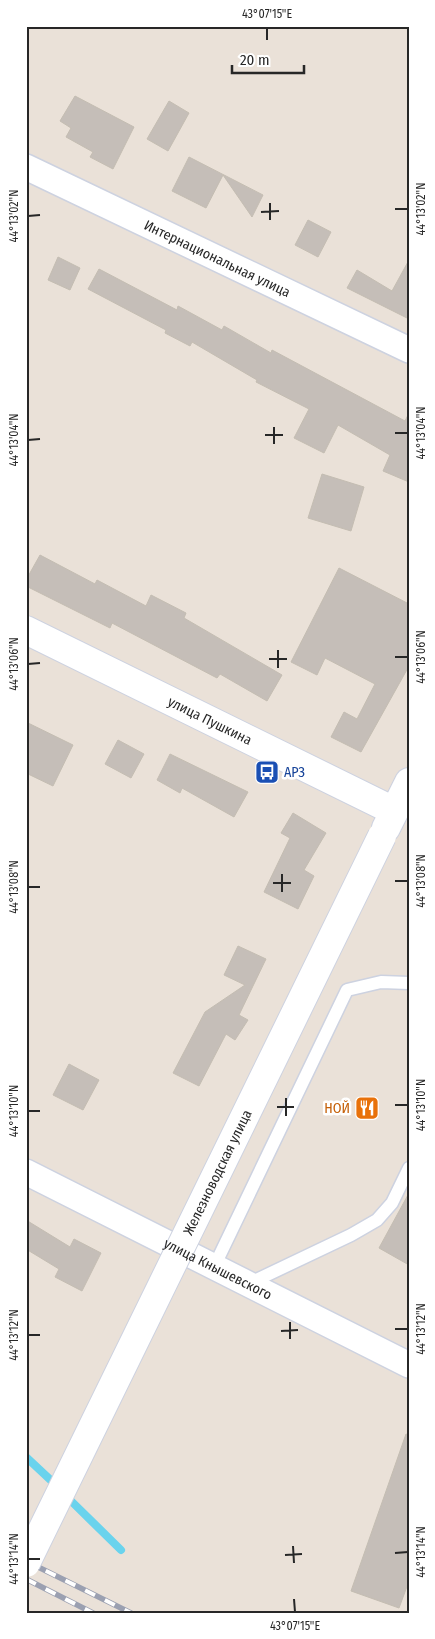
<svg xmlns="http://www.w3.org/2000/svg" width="435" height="1639" font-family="'Fira Sans Condensed',sans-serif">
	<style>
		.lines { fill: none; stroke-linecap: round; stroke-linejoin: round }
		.stream { stroke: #6ad3ed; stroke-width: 8 }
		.building { fill: #c5beb8; stroke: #c4bdb2 }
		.service-casing { stroke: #cdd2e0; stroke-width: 15 }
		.minor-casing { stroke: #cdd2e0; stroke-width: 28 }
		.secondary-casing { stroke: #cdd2e0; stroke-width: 30 }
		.service { stroke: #fff; stroke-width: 12 }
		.minor { stroke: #fff; stroke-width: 25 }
		.secondary { stroke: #fff; stroke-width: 28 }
		.rail-casing { stroke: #9ba0b1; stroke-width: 5.5 }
		.rail { stroke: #fff; stroke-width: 4; stroke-dasharray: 11; stroke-linecap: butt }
		.secondary-bridge-casing { stroke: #cdd2e0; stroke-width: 30; stroke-linecap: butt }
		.secondary-bridge { stroke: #fff; stroke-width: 28 }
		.ticks { fill: none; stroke: #272727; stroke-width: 2 }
		.labels { text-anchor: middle; stroke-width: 5; stroke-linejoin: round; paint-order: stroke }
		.street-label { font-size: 14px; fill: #272727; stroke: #fff }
		.transit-label { font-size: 14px; fill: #164399; stroke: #fff; text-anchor: start }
		.food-label { font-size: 14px; fill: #c56008; stroke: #fff; text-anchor: end }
		.neatline { fill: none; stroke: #272727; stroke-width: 2 }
		.ticks-label { font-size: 12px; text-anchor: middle; fill: #272727 }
	</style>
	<rect width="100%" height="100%" fill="#eae1d8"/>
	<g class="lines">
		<path class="stream" d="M 26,1457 L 57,1486
			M 65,1495 L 121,1550"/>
	</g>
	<path class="building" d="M 75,96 L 134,127 L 113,169 L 90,157 L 93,152 L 66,137 L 71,128 L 60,121 Z
		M 169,101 L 189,113 L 168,151 L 147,139 Z
		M 189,157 L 263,195 L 252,217 L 223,175 L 206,208 L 172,191 Z
		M 308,220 L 331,232 L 318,257 L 295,245 Z
		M 58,257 L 80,268 L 70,290 L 48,280 Z
		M 409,260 L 409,319 L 347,288 L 357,270 L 392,291 Z
		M 99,269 L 177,310 L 178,306 L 222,330 L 224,326 L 271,353 L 272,350 L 405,421 L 409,413 L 409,482 L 383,471 L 390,455 L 338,425 L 324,453 L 294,438 L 309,409 L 256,382 L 257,380 L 192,342 L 190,346 L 165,333 L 166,330 L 88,289 Z
		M 322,474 L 364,487 L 351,531 L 308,518 Z
		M 40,555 L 95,584 L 97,580 L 146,606 L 151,595 L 186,613 L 184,618 L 282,675 L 267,701 L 220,674 L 217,678 L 112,623 L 110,628 L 26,586 L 26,580 Z
		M 339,568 L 409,604 L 409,666 L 361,752 L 331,737 L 344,712 L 357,719 L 375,684 L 325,658 L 317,675 L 291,662 Z
		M 26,722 L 73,745 L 53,786 L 26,773 Z
		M 118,740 L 144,754 L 131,778 L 105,764 Z
		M 170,754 L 248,792 L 234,817 L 182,788 L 180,793 L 157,780 Z
		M 293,813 L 326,833 L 304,870 L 314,876 L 298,909 L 264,892 L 290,838 L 281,833 Z
		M 238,946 L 266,959 L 239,1015 L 248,1020 L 235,1040 L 226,1034 L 199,1086 L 173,1073 L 205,1012 L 245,985 L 224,975 Z
		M 69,1064 L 99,1080 L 83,1110 L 53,1095 Z
		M 409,1193 L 409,1265 L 379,1248 Z
		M 26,1220 L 70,1247 L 74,1239 L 101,1253 L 82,1291 L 55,1277 L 59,1269 L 26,1249 Z
		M 406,1434 L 409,1435 L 409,1581 L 399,1608 L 351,1591 Z"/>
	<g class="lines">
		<g class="service-casing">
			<path id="service" d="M 214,1267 L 347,990 L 381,982 L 409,983
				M 248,1284 L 351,1235 L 377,1220 L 392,1203 L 409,1168"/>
		</g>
		<g class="minor-casing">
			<g id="minor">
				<path id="s1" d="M 26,167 L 409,350"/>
				<path id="s2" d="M 26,1172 L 409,1365"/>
			</g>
		</g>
		<g class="secondary-casing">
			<g id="secondary">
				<path id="s3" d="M 26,630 L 394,811"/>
				<path d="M 386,828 L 409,782"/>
			</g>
		</g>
		<use href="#service" class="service"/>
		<use href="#minor" class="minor"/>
		<use href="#secondary" class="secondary"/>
		<g class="rail-casing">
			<path id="rail" d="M 26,1561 L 131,1613
				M 26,1579 L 93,1613"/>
		</g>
		<use href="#rail" class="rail"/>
		<g class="secondary-bridge-casing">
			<g id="secondary-bridge">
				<path id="s4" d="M 26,1563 L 382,836"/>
			</g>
		</g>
		<use href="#secondary-bridge" class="secondary-bridge"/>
	</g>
	<path class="ticks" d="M 267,28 L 267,40M 270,203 L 270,220M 395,209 L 408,209M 261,212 L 279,211M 28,216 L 40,215M 274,427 L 274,444M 395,433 L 408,433M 265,435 L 283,435M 28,440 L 40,439M 278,650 L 278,668M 395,657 L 408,657M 269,659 L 287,659M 28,664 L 40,663M 282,874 L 282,892M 395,881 L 408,881M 273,883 L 291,883M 28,887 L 40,887M 286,1098 L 286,1116M 395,1105 L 408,1105M 277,1107 L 294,1107M 28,1111 L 40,1111M 290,1322 L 290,1339M 395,1329 L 408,1329M 281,1331 L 298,1330M 28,1335 L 40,1335M 293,1546 L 294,1563M 395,1553 L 408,1552M 285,1555 L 302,1554M 28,1559 L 40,1559M 294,1599 L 295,1612"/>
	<defs>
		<g id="bus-square" transform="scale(1.25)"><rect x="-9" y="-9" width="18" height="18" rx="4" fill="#1a4fb4" stroke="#fff"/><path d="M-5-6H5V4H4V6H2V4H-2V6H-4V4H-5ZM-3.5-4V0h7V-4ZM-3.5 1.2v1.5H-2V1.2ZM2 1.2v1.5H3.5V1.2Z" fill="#fff"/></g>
		<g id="restaurant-square" transform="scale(1.25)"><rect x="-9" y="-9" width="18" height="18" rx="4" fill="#e8710a" stroke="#fff"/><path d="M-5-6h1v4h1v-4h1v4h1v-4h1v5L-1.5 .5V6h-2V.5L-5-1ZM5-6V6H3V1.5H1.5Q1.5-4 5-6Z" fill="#fff"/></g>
	</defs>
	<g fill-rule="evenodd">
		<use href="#bus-square" x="267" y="772"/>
		<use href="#restaurant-square" x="367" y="1108"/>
	</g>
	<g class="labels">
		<g class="street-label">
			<text dy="5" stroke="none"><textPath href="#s1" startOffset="212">Интернациональная улица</textPath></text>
			<text dy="5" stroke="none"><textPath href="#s3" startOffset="205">улица Пушкина</textPath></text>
			<text dy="5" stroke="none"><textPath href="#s4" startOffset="435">Железноводская улица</textPath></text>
			<text dy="5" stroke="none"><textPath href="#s2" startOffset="215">улица Кнышевского</textPath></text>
		</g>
		<g class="transit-label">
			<text x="284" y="777">АРЗ</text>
		</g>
		<g class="food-label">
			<text x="350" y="1113">НОЙ</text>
		</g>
	</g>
	<rect width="435" height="1639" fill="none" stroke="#ffffff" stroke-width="55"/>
	<path d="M232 65v8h72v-8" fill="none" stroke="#272727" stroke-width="2.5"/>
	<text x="240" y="65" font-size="15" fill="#272727" stroke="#ffffff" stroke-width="4" paint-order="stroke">20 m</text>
	<rect x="28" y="28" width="380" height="1584" class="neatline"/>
	<g class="ticks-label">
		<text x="267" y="18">43°07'15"E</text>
		<text transform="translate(421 209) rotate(-90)" y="4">44°13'02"N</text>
		<text transform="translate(14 216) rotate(-90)" y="4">44°13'02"N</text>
		<text transform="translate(421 433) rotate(-90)" y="4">44°13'04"N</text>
		<text transform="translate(14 440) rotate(-90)" y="4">44°13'04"N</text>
		<text transform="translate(421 657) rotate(-90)" y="4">44°13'06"N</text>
		<text transform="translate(14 664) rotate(-90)" y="4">44°13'06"N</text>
		<text transform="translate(421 881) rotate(-90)" y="4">44°13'08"N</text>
		<text transform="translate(14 887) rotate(-90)" y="4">44°13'08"N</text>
		<text transform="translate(421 1105) rotate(-90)" y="4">44°13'10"N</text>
		<text transform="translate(14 1111) rotate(-90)" y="4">44°13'10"N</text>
		<text transform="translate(421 1329) rotate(-90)" y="4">44°13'12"N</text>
		<text transform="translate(14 1335) rotate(-90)" y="4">44°13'12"N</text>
		<text transform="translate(421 1552) rotate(-90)" y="4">44°13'14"N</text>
		<text transform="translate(14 1559) rotate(-90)" y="4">44°13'14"N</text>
		<text x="295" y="1630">43°07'15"E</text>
	</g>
</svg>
